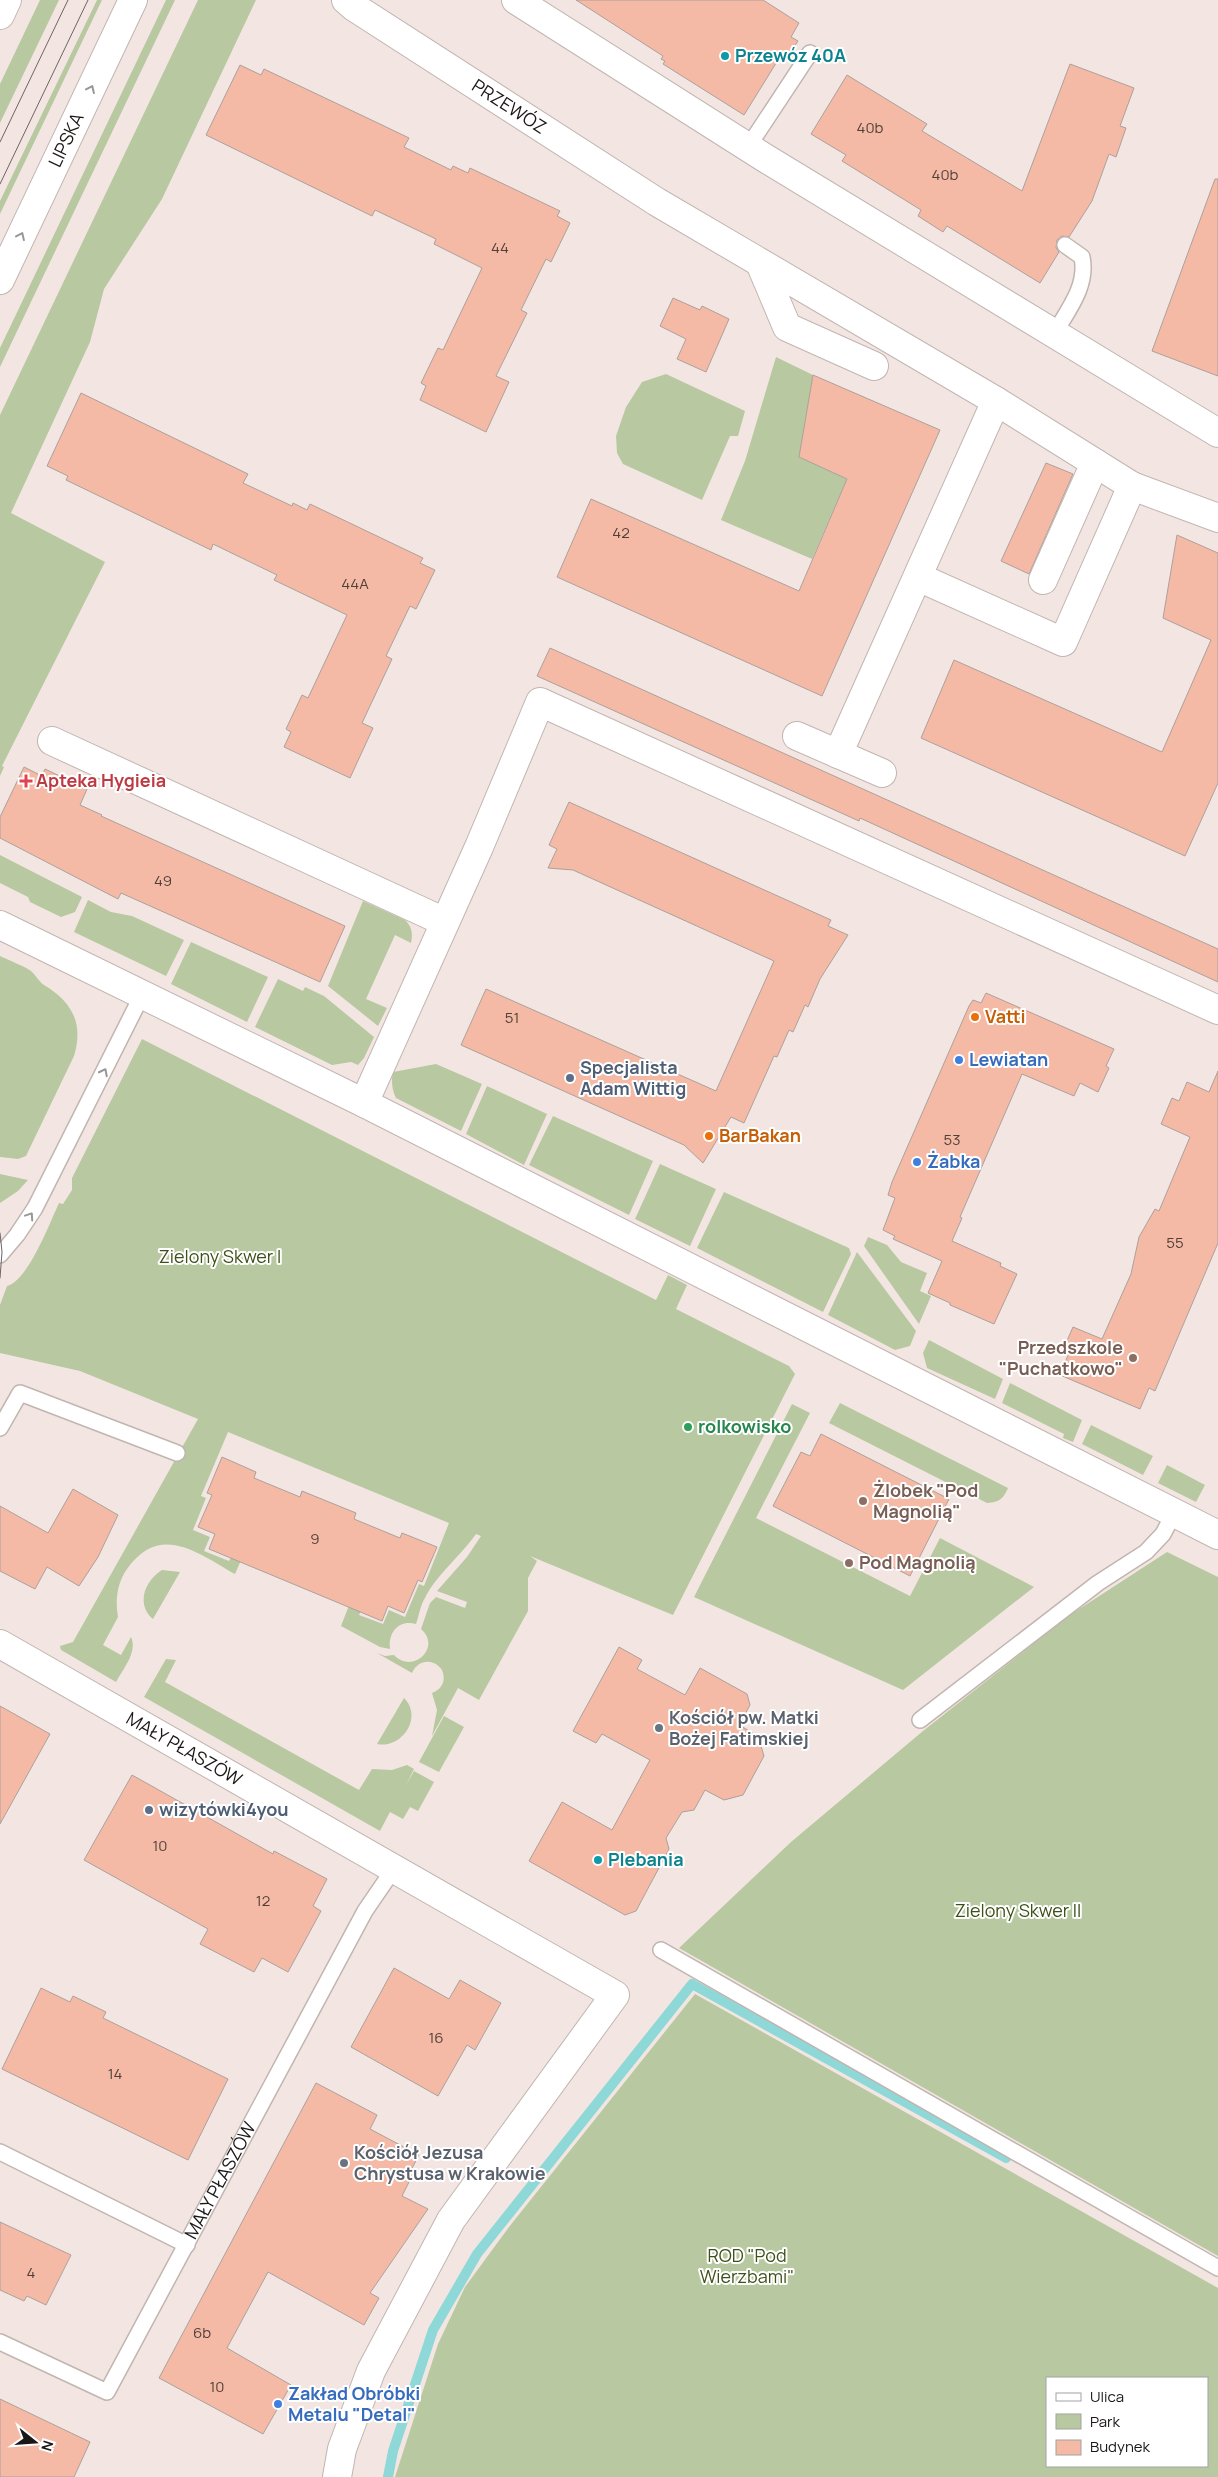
<svg xmlns="http://www.w3.org/2000/svg" width="1218" height="2477" font-family="Manrope,sans-serif">
	<style>
		.green { fill: #b8c8a0; fill-rule: evenodd }
		.lines { fill: none; stroke-linecap: round; stroke-linejoin: round }
		.stream { stroke: #8ed8d8; stroke-width: 10 }
		.building { fill: #f4baa5; stroke: #aca09c }
		.lane-casing { stroke: #c1b5b1; stroke-width: 18 }
		.street-casing { stroke: #c1b5b1; stroke-width: 30 }
		.primary-casing { stroke: #c1b5b1; stroke-width: 30 }
		.lane { stroke: #fff; stroke-width: 15 }
		.street { stroke: #fff; stroke-width: 28 }
		.primary { stroke: #fff; stroke-width: 28 }
		.tram { stroke: #6c6462; stroke-width: 1 }
		.oneway { stroke: #989796 }
		.culture-dot { fill: #0f9aa8; stroke: #fff; stroke-width: 2 }
		.health-dot { fill: #e0444e; stroke: #fff; stroke-width: 2 }
		.food-dot { fill: #e8710a; stroke: #fff; stroke-width: 2 }
		.shop-dot { fill: #3f7fe0; stroke: #fff; stroke-width: 2 }
		.service-dot { fill: #5c6f8a; stroke: #fff; stroke-width: 2 }
		.education-dot { fill: #8d6e63; stroke: #fff; stroke-width: 2 }
		.leisure-dot { fill: #2e9e5b; stroke: #fff; stroke-width: 2 }
		.worship-dot { fill: #6b7280; stroke: #fff; stroke-width: 2 }
		.labels { text-anchor: middle; stroke-width: 4; stroke-linejoin: round; paint-order: stroke }
		.number-label { font-size: 15px; fill: #51403a }
		.culture-label { font-size: 18px; font-weight: bold; fill: #0d838f; stroke: #fff; text-anchor: start }
		.street-label { font-size: 18px; fill: #1b1716; stroke: #fff }
		.health-label { font-size: 18px; font-weight: bold; fill: #be3a42; stroke: #fff; text-anchor: start }
		.food-label { font-size: 18px; font-weight: bold; fill: #c56008; stroke: #fff; text-anchor: start }
		.shop-label { font-size: 18px; font-weight: bold; fill: #366cbe; stroke: #fff; text-anchor: start }
		.service-label { font-size: 18px; font-weight: bold; fill: #4e5e75; stroke: #fff; text-anchor: start }
		.park-label { font-size: 18px; fill: #3e5018; stroke: #fff }
		.education-label { font-size: 18px; font-weight: bold; fill: #785e54; stroke: #fff; text-anchor: start }
		.leisure-label { font-size: 18px; font-weight: bold; fill: #27864d; stroke: #fff; text-anchor: start }
		.worship-label { font-size: 18px; font-weight: bold; fill: #5b616d; stroke: #fff; text-anchor: start }
	</style>
	<rect width="100%" height="100%" fill="#f3e6e2"/>
	<path class="green" d="M 40,0 L 59,0 L 0,123 L 0,84 Z
		M 97,0 L 102,0 L 0,214 L 0,201 Z
		M 166,0 L 175,0 L 0,367 L 0,348 Z
		M 198,0 L 256,0 L 162,199 L 104,289 L 90,342 L 11,513 L 105,562 L 2,766 L 4,767 L 0,776 L 0,415 Z
		M 776,357 L 813,375 L 799,457 L 847,479 L 812,559 L 721,520 L 745,461 Z
		M 666,374 L 745,411 L 738,436 L 730,436 L 702,500 L 623,464 L 617,453 L 616,436 L 626,407 L 642,382 Z
		M 0,855 L 82,897 L 75,912 L 61,917 L 30,902 L 28,897 L 0,883 Z
		M 88,900 L 111,912 L 132,916 L 184,940 L 166,976 L 74,932 Z
		M 363,901 L 405,920 C 412,927 413,933 411,943 L 395,935 L 366,999 L 387,1008 L 378,1026 L 328,986 Z
		M 191,942 L 268,977 L 247,1022 L 171,984 Z
		M 0,956 C 10,961 22,965 31,971 C 36,975 39,982 44,985 C 72,1002 84,1023 74,1056 L 26,1156 L 18,1159 L 0,1157 Z
		M 278,979 L 303,991 L 305,987 L 324,996 L 374,1037 L 364,1058 L 358,1065 L 351,1062 L 332,1065 L 255,1027 Z
		M 142,1039 L 656,1300 L 668,1275 L 687,1285 L 676,1309 L 789,1366 L 795,1374 L 673,1615 L 530,1556 L 537,1561 L 528,1578 L 528,1611 L 479,1700 L 458,1688 L 432,1736 L 437,1710 L 432,1693 C 443,1689 446,1680 442,1670 C 434,1658 418,1659 412,1673 L 377,1653 L 385,1656 L 394,1655 C 413,1675 442,1647 421,1629 L 430,1603 L 436,1597 L 465,1608 L 467,1602 L 437,1591 L 467,1557 L 481,1536 L 476,1534 C 461,1555 435,1577 425,1598 C 420,1606 419,1616 416,1624 C 399,1619 388,1632 390,1649 L 380,1647 L 341,1626 L 350,1603 L 362,1608 L 359,1615 L 383,1624 L 389,1610 L 405,1617 L 419,1584 L 424,1586 L 449,1523 L 228,1432 L 201,1496 L 206,1498 L 193,1530 L 210,1537 L 204,1551 L 229,1561 L 233,1554 L 242,1558 L 235,1574 C 198,1553 160,1522 127,1569 C 117,1583 115,1601 118,1617 L 103,1645 L 121,1655 L 131,1637 C 138,1652 123,1669 116,1682 L 61,1650 L 60,1646 L 73,1642 L 198,1419 L 80,1371 L 0,1353 L 0,1305 L 7,1286 C 28,1281 50,1222 59,1203 L 63,1204 L 72,1190 L 72,1178 Z
		M 436,1064 L 482,1084 L 461,1131 L 396,1098 C 392,1090 391,1081 393,1072 Z
		M 487,1086 L 547,1114 L 524,1165 L 466,1134 Z
		M 553,1116 L 653,1161 L 629,1215 L 529,1165 Z
		M 660,1164 L 716,1189 L 690,1246 L 635,1219 Z
		M 0,1174 L 28,1180 L 18,1191 L 0,1203 Z
		M 724,1192 L 849,1248 L 851,1254 L 823,1312 L 697,1248 Z
		M 868,1237 L 887,1245 L 901,1262 L 927,1273 L 920,1291 L 931,1296 L 919,1324 L 864,1246 Z
		M 857,1252 L 916,1331 L 910,1346 L 895,1350 L 828,1315 Z
		M 929,1340 L 1003,1379 L 995,1399 L 927,1368 L 923,1353 Z
		M 1010,1383 L 1082,1420 L 1073,1442 L 1063,1438 L 1064,1434 L 1002,1403 Z
		M 840,1403 L 1008,1488 C 1003,1499 1000,1502 987,1503 L 829,1423 Z
		M 792,1404 L 810,1413 L 756,1518 L 910,1596 L 940,1538 L 1034,1587 L 903,1690 L 694,1597 Z
		M 1091,1425 L 1153,1456 L 1143,1475 L 1082,1444 Z
		M 1167,1465 L 1205,1485 L 1196,1502 L 1158,1483 Z
		M 1167,1552 L 1218,1577 L 1218,2256 L 679,1948 L 791,1842 L 923,1731 L 1070,1615 Z
		M 162,1570 L 180,1572 L 153,1619 C 136,1605 144,1581 162,1570 Z
		M 166,1659 L 176,1660 L 165,1682 L 359,1790 L 372,1769 L 392,1770 L 407,1765 L 414,1769 L 406,1785 L 414,1771 L 434,1782 L 418,1811 L 410,1807 L 403,1819 L 390,1812 L 380,1831 L 144,1697 Z
		M 404,1698 C 423,1716 403,1749 377,1744 Z
		M 444,1716 L 464,1727 L 439,1772 L 419,1762 Z
		M 695,1994 L 1218,2288 L 1218,2477 L 395,2477 L 438,2344 L 465,2287 L 509,2227 ZM 1047,2378 L 1207,2378 L 1207,2466 L 1047,2466 Z"/>
	<g class="lines">
		<path class="stream" d="M 388,2477 L 393,2451 L 433,2330 L 477,2254 L 692,1984 L 1006,2158"/>
	</g>
	<path class="building" d="M 576,0 L 763,0 L 799,23 L 791,37 L 798,41 L 783,63 L 778,60 L 744,115 L 663,64 L 665,61 L 661,59 L 663,56 Z
		M 1070,64 L 1134,88 L 1120,126 L 1126,128 L 1116,157 L 1109,154 L 1092,201 L 1069,237 L 1062,236 L 1057,240 L 1056,248 L 1059,252 L 1040,283 L 947,226 L 943,232 L 918,216 L 921,210 L 842,161 L 846,155 L 811,134 L 847,75 L 927,124 L 922,131 L 1022,191 Z
		M 240,65 L 261,75 L 264,69 L 382,125 L 409,138 L 404,147 L 451,170 L 453,166 L 468,173 L 470,168 L 560,211 L 557,216 L 570,223 L 551,262 L 546,259 L 521,310 L 527,313 L 496,376 L 509,382 L 486,432 L 420,400 L 426,386 L 421,383 L 438,348 L 443,350 L 482,268 L 434,244 L 436,239 L 375,210 L 372,216 L 206,135 Z
		M 1215,179 L 1218,179 L 1218,376 L 1152,351 Z
		M 673,298 L 700,310 L 702,306 L 729,319 L 706,372 L 677,359 L 686,339 L 660,326 Z
		M 813,375 L 940,430 L 822,696 L 557,577 L 591,499 L 799,591 L 847,479 L 799,457 Z
		M 81,393 L 248,474 L 243,483 L 292,506 L 293,503 L 307,510 L 310,504 L 423,558 L 420,563 L 435,570 L 416,609 L 410,606 L 386,656 L 392,659 L 362,723 L 373,728 L 350,778 L 284,747 L 291,732 L 286,729 L 302,695 L 308,698 L 347,615 L 274,580 L 277,575 L 213,544 L 211,550 L 66,480 L 68,476 L 47,466 Z
		M 1046,463 L 1073,474 L 1029,574 L 1001,561 Z
		M 1177,535 L 1218,553 L 1218,783 L 1185,856 L 921,738 L 954,660 L 1162,752 L 1211,640 L 1163,618 Z
		M 550,648 L 1218,949 L 1218,982 L 860,818 L 859,821 L 537,676 Z
		M 24,767 L 42,776 L 45,769 L 87,789 L 80,805 L 102,815 L 101,816 L 345,926 L 320,982 L 121,893 L 118,899 L 0,838 L 0,817 Z
		M 569,802 L 831,920 L 828,926 L 848,935 L 820,979 L 808,1007 L 805,1005 L 793,1032 L 789,1030 L 777,1057 L 774,1056 L 744,1123 L 731,1117 L 703,1163 L 684,1145 L 461,1045 L 486,989 L 716,1091 L 774,961 L 573,870 L 548,868 L 557,849 L 549,845 Z
		M 986,993 L 1114,1049 L 1106,1066 L 1109,1068 L 1098,1092 L 1080,1083 L 1074,1096 L 1022,1074 L 960,1217 L 962,1218 L 952,1241 L 1001,1263 L 1000,1266 L 1017,1274 L 994,1324 L 950,1305 L 950,1303 L 928,1293 L 942,1261 L 893,1239 L 895,1236 L 883,1230 L 895,1198 L 888,1195 L 892,1182 L 969,1006 L 973,1000 L 981,1003 Z
		M 1218,1071 L 1218,1243 L 1155,1391 L 1149,1388 L 1140,1409 L 1060,1375 L 1068,1355 L 1062,1352 L 1073,1327 L 1102,1339 L 1131,1274 L 1139,1237 L 1155,1209 L 1159,1211 L 1190,1137 L 1161,1124 L 1172,1098 L 1179,1101 L 1187,1082 L 1209,1092 Z
		M 821,1434 L 949,1499 L 910,1576 L 773,1506 L 801,1452 L 810,1456 Z
		M 222,1457 L 256,1472 L 254,1478 L 300,1497 L 302,1491 L 356,1513 L 354,1519 L 400,1538 L 402,1533 L 437,1547 L 422,1582 L 418,1580 L 404,1613 L 388,1606 L 382,1621 L 209,1549 L 215,1534 L 198,1527 L 212,1495 L 207,1493 Z
		M 73,1489 L 118,1515 L 98,1557 L 79,1586 L 47,1567 L 35,1589 L 0,1571 L 0,1506 L 48,1533 Z
		M 619,1647 L 642,1660 L 637,1669 L 685,1695 L 700,1668 L 747,1694 L 750,1705 L 739,1725 L 758,1736 L 764,1756 L 743,1795 L 724,1800 L 705,1790 L 694,1810 L 682,1812 L 666,1838 L 669,1849 L 636,1911 L 625,1915 L 529,1861 L 562,1802 L 612,1830 L 650,1760 L 602,1734 L 596,1743 L 573,1731 Z
		M 0,1706 L 50,1734 L 0,1824 Z
		M 132,1775 L 273,1854 L 274,1851 L 327,1879 L 313,1906 L 321,1911 L 288,1972 L 262,1958 L 254,1972 L 200,1944 L 208,1929 L 84,1860 Z
		M 394,1968 L 449,1999 L 460,1980 L 501,2003 L 475,2050 L 467,2045 L 438,2096 L 351,2047 Z
		M 41,1988 L 70,2002 L 73,1996 L 106,2012 L 103,2018 L 228,2079 L 188,2160 L 2,2069 Z
		M 316,2083 L 377,2115 L 370,2129 L 419,2155 L 410,2172 L 413,2174 L 402,2196 L 428,2209 L 370,2293 L 379,2298 L 364,2325 L 268,2272 L 227,2348 L 291,2385 L 263,2434 L 159,2378 Z
		M 0,2222 L 71,2255 L 46,2305 L 27,2296 L 24,2301 L 0,2290 Z
		M 0,2399 L 90,2442 L 74,2477 L 0,2477 Z"/>
	<g class="lines">
		<g class="lane-casing">
			<g id="lane">
				<path d="M 748,147 L 810,53"/>
				<path d="M 1054,334 C 1068,310 1088,286 1082,257 L 1065,245"/>
				<path d="M 0,1255 L 17,1235 L 35,1208 L 142,995"/>
				<path d="M 0,1428 L 20,1393 L 177,1453"/>
				<path d="M 920,1720 L 1098,1583 L 1146,1552 L 1163,1534 L 1174,1513"/>
				<path d="M 661,1950 L 1218,2268"/>
				<path d="M 0,2152 L 187,2245"/>
				<path id="s1" d="M 0,2342 L 107,2392 L 365,1911 L 393,1870"/>
			</g>
		</g>
		<g class="street-casing">
			<g id="street">
				<path id="s2" d="M 346,0 L 354,7 L 657,202 L 996,401 L 838,754"/>
				<path d="M 516,0 L 765,158 L 1218,433"/>
				<path d="M 760,263 L 787,327 L 874,366"/>
				<path d="M 996,401 L 1132,486 L 1218,518"/>
				<path d="M 918,577 L 1063,642 L 1132,486"/>
				<path d="M 1043,580 L 1095,463"/>
				<path d="M 797,736 L 882,773"/>
				<path d="M 52,741 L 445,922"/>
				<path d="M 0,925 L 364,1103 L 1218,1535"/>
				<path d="M 364,1103 L 479,847 L 540,702 L 1218,1010"/>
				<path id="s3" d="M 0,1644 L 615,1995 L 451,2220 L 371,2371 L 342,2449 L 337,2477"/>
			</g>
		</g>
		<g class="primary-casing">
			<g id="primary">
				<path d="M 0,15 L 7,0"/>
				<path id="s4" d="M 0,280 L 133,0"/>
			</g>
		</g>
		<use href="#lane" class="lane"/>
		<use href="#street" class="street"/>
		<use href="#primary" class="primary"/>
		<path class="tram" d="M 0,142 L 68,0
			M 0,184 L 88,0
			M 0,1233 L 2,1252 L 0,1278"/>
	</g>
	<defs><path id="oneway-chevron" d="M-2-3.5L2.5 0L-2 3.5" fill="none" stroke-width="1.6" stroke-linecap="round" stroke-linejoin="round" transform="scale(1.25)"/></defs>
	<g class="oneway">
		<use href="#oneway-chevron" transform="translate(91 89) rotate(-65)"/>
		<use href="#oneway-chevron" transform="translate(21 236) rotate(-65)"/>
		<use href="#oneway-chevron" transform="translate(104 1072) rotate(-63)"/>
		<use href="#oneway-chevron" transform="translate(30 1216) rotate(-56)"/>
	</g>
	<g class="culture-dot">
		<circle cx="725" cy="56" r="5"/>
		<circle cx="598" cy="1860" r="5"/>
	</g>
	<path class="health-dot" d="M23.5 773.5h5v5h5v5h-5v5h-5v-5h-5v-5h5z"/>
	<g class="food-dot">
		<circle cx="975" cy="1017" r="5"/>
		<circle cx="709" cy="1136" r="5"/>
	</g>
	<g class="shop-dot">
		<circle cx="959" cy="1060" r="5"/>
		<circle cx="917" cy="1162" r="5"/>
		<circle cx="278" cy="2404" r="5"/>
	</g>
	<g class="service-dot">
		<circle cx="570" cy="1078" r="5"/>
		<circle cx="149" cy="1810" r="5"/>
	</g>
	<g class="education-dot">
		<circle cx="1133" cy="1358" r="5"/>
		<circle cx="863" cy="1501" r="5"/>
		<circle cx="849" cy="1563" r="5"/>
	</g>
	<circle class="leisure-dot" cx="688" cy="1427" r="5"/>
	<g class="worship-dot">
		<circle cx="659" cy="1728" r="5"/>
		<circle cx="344" cy="2163" r="5"/>
	</g>
	<g class="labels">
		<g class="number-label">
			<text x="870" y="133">40b</text>
			<text x="945" y="180">40b</text>
			<text x="500" y="253">44</text>
			<text x="621" y="538">42</text>
			<text x="355" y="589">44A</text>
			<text x="163" y="886">49</text>
			<text x="512" y="1023">51</text>
			<text x="952" y="1145">53</text>
			<text x="1175" y="1248">55</text>
			<text x="315" y="1544">9</text>
			<text x="160" y="1851">10</text>
			<text x="263" y="1906">12</text>
			<text x="436" y="2043">16</text>
			<text x="115" y="2079">14</text>
			<text x="31" y="2278">4</text>
			<text x="202" y="2338">6b</text>
			<text x="217" y="2392">10</text>
		</g>
		<g class="culture-label">
			<text x="735" y="62">Przewóz 40A</text>
			<text x="608" y="1866">Plebania</text>
		</g>
		<g class="street-label">
			<text dy="6" stroke="none"><textPath href="#s2" startOffset="195">PRZEWÓZ</textPath></text>
			<text dy="6" stroke="none"><textPath href="#s4" startOffset="155">LIPSKA</textPath></text>
			<text dy="6" stroke="none"><textPath href="#s3" startOffset="212">MAŁY PŁASZÓW</textPath></text>
			<text dy="6" stroke="none"><textPath href="#s1" startOffset="358">MAŁY PŁASZÓW</textPath></text>
		</g>
		<g class="health-label">
			<text x="36" y="787">Apteka Hygieia</text>
		</g>
		<g class="food-label">
			<text x="985" y="1023">Vatti</text>
			<text x="719" y="1142">BarBakan</text>
		</g>
		<g class="shop-label">
			<text x="969" y="1066">Lewiatan</text>
			<text x="927" y="1168">Żabka</text>
			<text x="288" y="2400">Zakład Obróbki<tspan x="288" dy="21">Metalu "Detal"</tspan></text>
		</g>
		<g class="service-label">
			<text x="580" y="1074">Specjalista<tspan x="580" dy="21">Adam Wittig</tspan></text>
			<text x="159" y="1816">wizytówki4you</text>
		</g>
		<g class="park-label">
			<text x="220" y="1263">Zielony Skwer I</text>
			<text x="1018" y="1917">Zielony Skwer II</text>
			<text x="747" y="2262">ROD "Pod<tspan x="747" dy="21">Wierzbami"</tspan></text>
		</g>
		<g class="education-label">
			<text x="1123" y="1354" text-anchor="end">Przedszkole<tspan x="1123" dy="21">"Puchatkowo"</tspan></text>
			<text x="873" y="1497">Żlobek "Pod<tspan x="873" dy="21">Magnolią"</tspan></text>
			<text x="859" y="1569">Pod Magnolią</text>
		</g>
		<g class="leisure-label">
			<text x="698" y="1433">rolkowisko</text>
		</g>
		<g class="worship-label">
			<text x="669" y="1724">Kościół pw. Matki<tspan x="669" dy="21">Bożej Fatimskiej</tspan></text>
			<text x="354" y="2159">Kościół Jezusa<tspan x="354" dy="21">Chrystusa w Krakowie</tspan></text>
		</g>
	</g>
	<rect x="1046" y="2377" width="162" height="90" fill="#ffffff" stroke="#a4a2a2"/>
	<rect x="1056" y="2393" width="25" height="8" fill="#ffffff" stroke="#a4a2a2"/>
	<text x="1090" y="2402" font-size="15" fill="#1b1716">Ulica</text>
	<rect x="1056" y="2414" width="25" height="15" fill="#b8c8a0" stroke="#a4a2a2"/>
	<text x="1090" y="2427" font-size="15" fill="#1b1716">Park</text>
	<rect x="1056" y="2440" width="25" height="15" fill="#f4baa5" stroke="#a4a2a2"/>
	<text x="1090" y="2452" font-size="15" fill="#1b1716">Budynek</text>
	<g transform="translate(35 2442) rotate(107)" stroke="#ffffff" stroke-width="4" paint-order="stroke">
	<path d="M0-4L9 19L0 12L-9 19Z" fill="#1b1716"/>
	<text y="-8" font-size="14" font-weight="bold" text-anchor="middle" fill="#1b1716">N</text>
	</g>
</svg>
